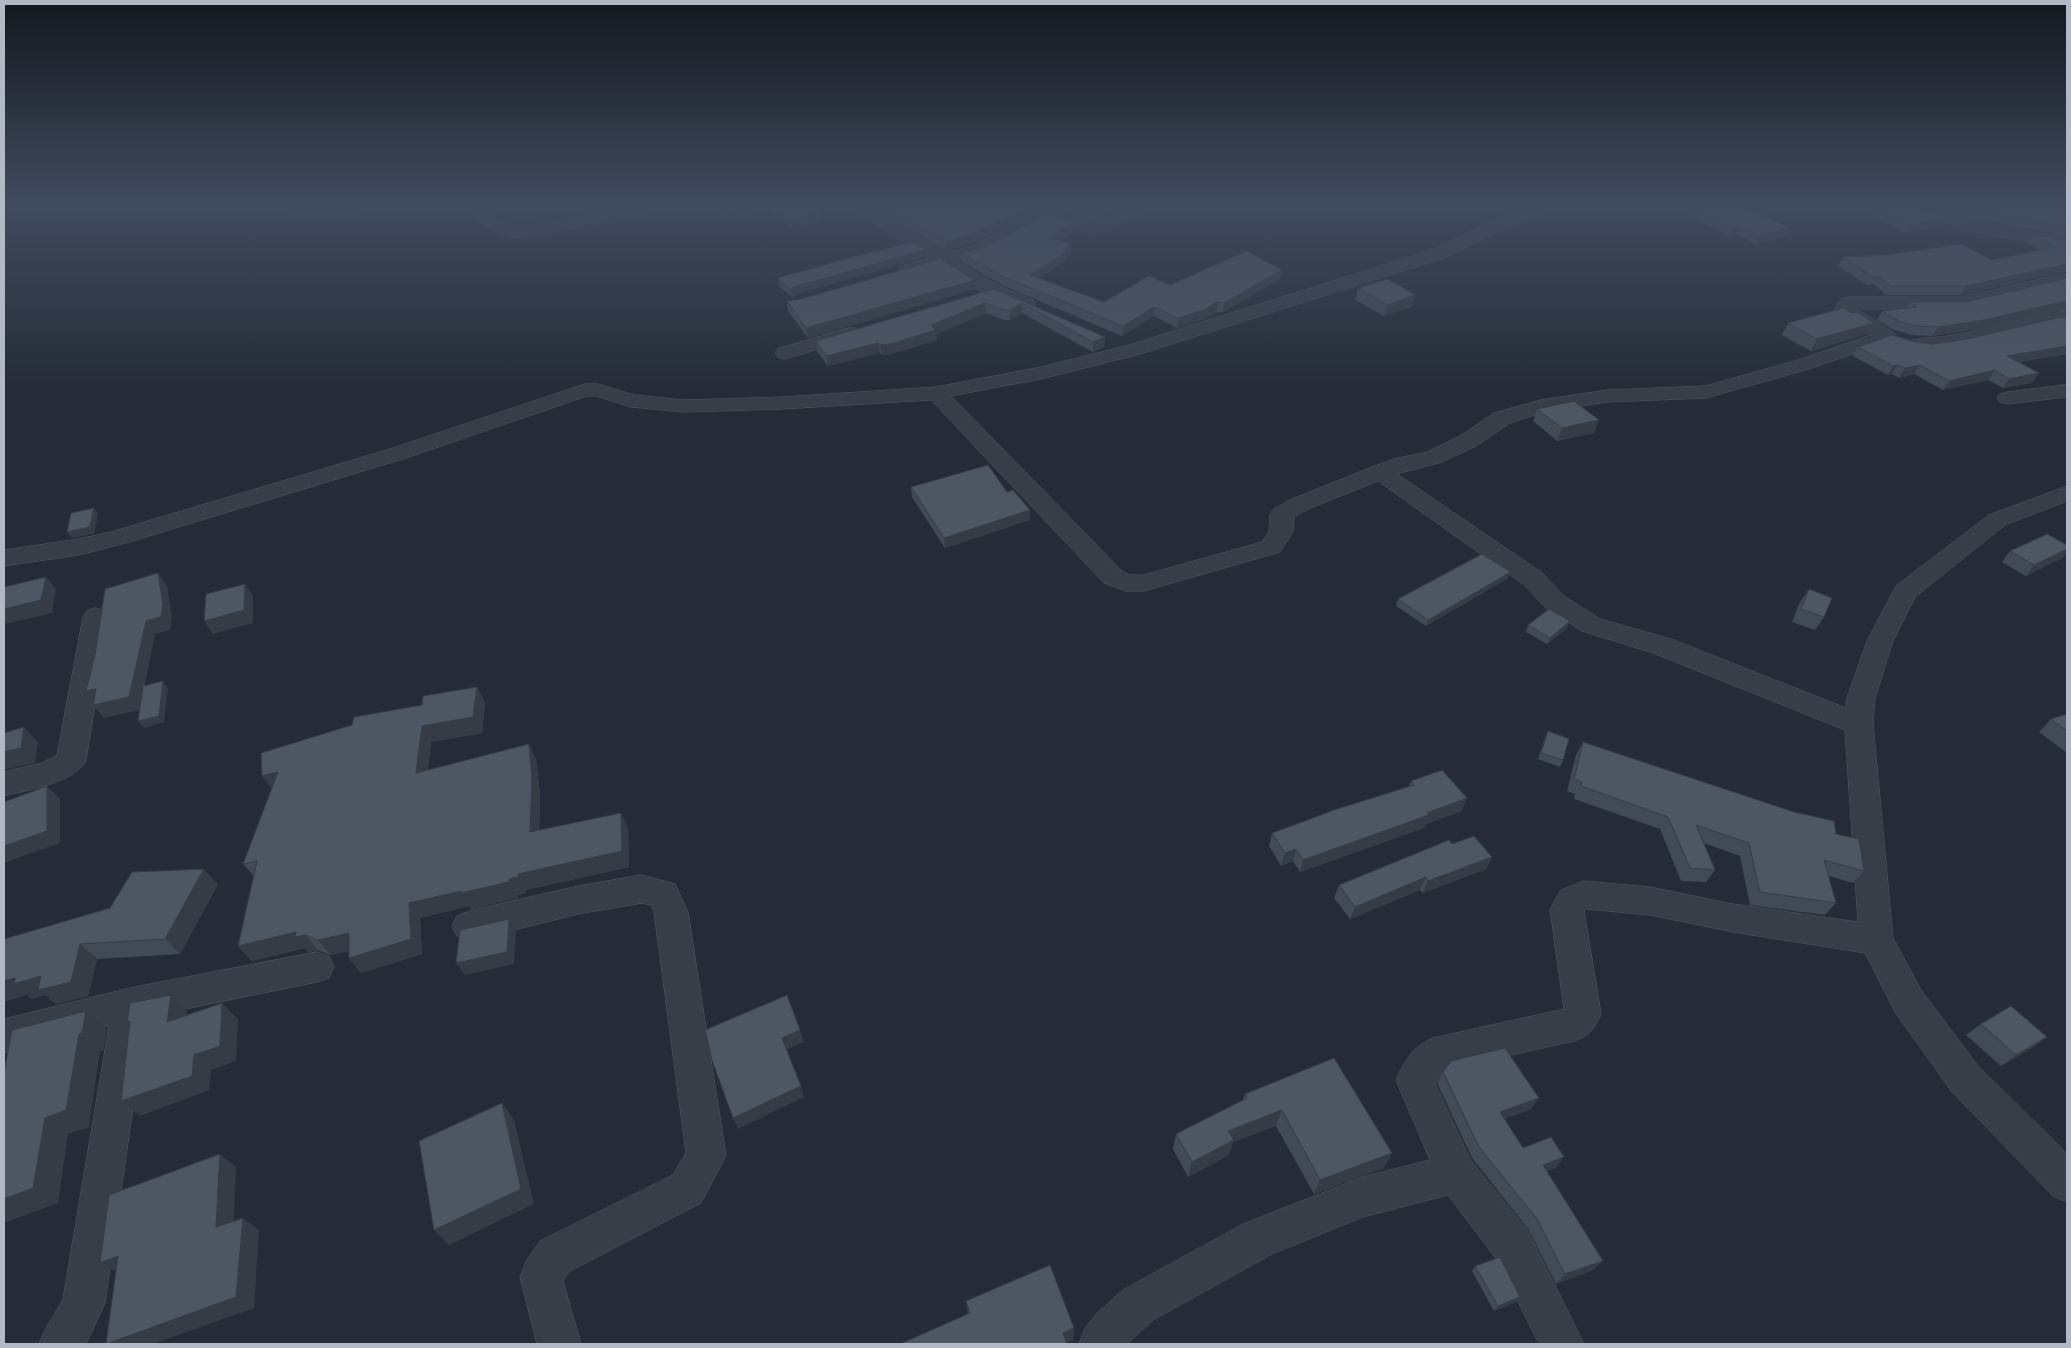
<svg xmlns="http://www.w3.org/2000/svg" width="2071" height="1348" font-family="'Alegreya Sans',sans-serif">
	<style>
		.lines { fill: none; stroke-linecap: round; stroke-linejoin: round }
		.minor-casing { stroke: #535963; stroke-width: 1 }
		.minor { fill: #383e48; fill-rule: evenodd }
		.wall { fill: #424a55 }
		.shaded-wall { fill: #363c45 }
		.building { fill: #4d5663; stroke: #363c45 }
	</style>
	<rect width="100%" height="100%" fill="#252c37"/>
	<g class="lines">
		<g class="minor-casing">
			<path id="minor" d="M 266,201 L 286,201 L 300,206 L 389,201 L 440,201 L 438,204 L 432,206 C 389,210 344,218 301,216 C 289,215 273,211 266,201 Z
				M 463,201 L 479,201 L 496,219 L 518,228 L 665,201 L 698,201 L 696,204 L 690,206 L 518,238 C 492,233 477,223 463,201 Z
				M 841,201 L 860,201 L 946,253 L 974,245 L 1045,210 L 1057,212 L 1093,223 L 1151,201 L 1173,201 L 1171,204 L 1094,234 L 1048,220 L 986,253 L 957,261 L 1001,287 L 1033,300 L 1035,304 L 1033,308 C 1012,313 959,278 941,266 L 907,275 L 901,274 L 898,270 L 901,266 L 930,258 L 843,204 Z
				M 1550,201 L 1572,201 L 1570,204 L 1497,232 L 1447,257 L 1140,354 L 1041,379 L 951,396 L 1122,571 L 1130,575 L 1144,575 L 1262,542 L 1269,532 L 1270,514 L 1274,509 L 1292,499 L 1372,467 L 1394,459 L 1427,452 L 1460,436 L 1494,413 L 1541,400 L 1607,390 L 1705,386 L 1795,361 L 1871,335 L 1837,312 L 1835,308 L 1841,299 L 1848,297 L 1961,297 L 2067,273 L 2067,283 L 1961,309 L 1857,309 L 1893,332 L 1896,336 L 1893,340 L 1809,369 L 1706,398 L 1607,402 L 1544,412 L 1510,423 L 1476,446 L 1442,462 L 1397,474 L 1541,572 L 1564,596 L 1600,619 L 1671,639 L 1846,708 L 1847,698 L 1867,641 L 1896,586 L 1989,515 L 2067,486 L 2067,501 L 2005,525 L 1915,597 L 1893,641 L 1875,698 L 1873,724 L 1893,938 L 1921,990 L 1978,1066 L 2067,1154 L 2067,1202 L 2053,1196 L 1952,1092 L 1895,1012 L 1865,953 L 1733,932 L 1650,915 L 1586,909 L 1584,911 L 1601,1014 C 1594,1030 1590,1035 1574,1041 L 1444,1070 L 1435,1083 L 1470,1159 L 1528,1231 L 1584,1344 L 1539,1344 L 1498,1261 L 1448,1195 L 1363,1217 L 1272,1254 L 1153,1320 L 1127,1344 L 1079,1344 L 1085,1328 L 1098,1312 L 1123,1290 L 1243,1224 L 1363,1177 L 1430,1160 L 1396,1080 C 1404,1061 1414,1045 1433,1038 L 1564,1009 L 1550,909 L 1561,890 L 1583,881 L 1650,887 L 1733,904 L 1858,922 L 1845,730 L 1653,653 L 1582,631 L 1546,608 L 1523,584 L 1378,481 L 1308,509 L 1294,517 L 1293,532 L 1280,552 L 1144,591 L 1126,591 L 1104,583 L 931,400 L 782,409 L 684,412 L 631,407 L 596,396 L 587,396 L 406,458 L 129,542 L 79,555 L 4,566 L 4,550 L 79,539 L 111,532 L 390,449 L 585,384 L 598,384 L 634,395 L 684,400 L 782,397 L 936,387 L 1041,367 L 1126,346 L 1435,249 L 1485,224 Z
				M 1869,201 L 1894,201 L 1971,221 L 2067,237 L 2067,247 C 2001,240 1935,223 1871,204 Z
				M 2067,311 L 2067,323 C 2044,326 2022,330 1999,336 C 1972,343 1940,355 1912,348 L 1909,344 L 1912,340 C 1926,337 1940,338 1954,335 C 1992,328 2029,316 2067,311 Z
				M 852,327 L 859,329 L 862,333 L 859,337 L 785,359 L 778,357 L 775,353 L 778,349 Z
				M 2067,385 L 2067,397 L 2007,404 L 2000,402 L 1997,398 L 2000,394 L 2007,392 Z
				M 96,608 L 105,611 L 109,617 L 86,761 C 74,783 27,790 4,796 L 4,772 L 42,763 L 57,755 L 83,617 L 87,611 Z
				M 642,875 L 675,884 L 688,912 L 726,1156 L 701,1203 L 570,1271 L 563,1281 L 581,1344 L 537,1344 L 520,1277 L 526,1262 L 540,1241 L 673,1175 L 686,1153 L 654,912 L 651,905 L 642,903 L 578,914 L 469,941 L 457,936 L 452,926 L 457,916 L 469,911 L 578,886 Z
				M 317,952 L 329,956 L 334,967 L 329,978 L 317,982 L 146,1017 L 105,1303 L 86,1344 L 39,1344 C 45,1328 55,1314 63,1299 L 109,1026 L 4,1053 L 4,1019 L 130,988 Z"/>
		</g>
		<use href="#minor" class="minor"/>
	</g>
	<path class="wall" d="M 691,201 L 813,201 L 820,207 L 822,220 L 792,227 L 784,221 L 781,222 L 767,211 L 729,220 L 716,210 L 700,214 L 692,207 Z
		M 873,201 L 909,201 L 930,208 L 949,201 L 1098,201 L 1109,213 L 1093,221 L 1057,210 L 1044,208 L 973,243 L 946,251 L 873,207 Z
		M 1662,201 L 1753,201 L 1740,205 L 1790,228 L 1786,236 L 1756,244 L 1735,234 L 1729,236 Z
		M 1844,201 L 1887,201 L 1946,217 L 1941,225 L 1906,233 Z
		M 1901,201 L 2067,201 L 2067,236 L 1985,221 L 1978,218 L 1970,219 Z
		M 1077,222 L 1077,231 L 1060,240 L 1071,244 L 1071,253 L 1068,255 L 1067,260 L 1039,278 L 1104,302 L 1170,285 L 1280,279 L 1223,312 L 1217,312 L 1202,320 L 1177,328 L 1154,316 L 1122,336 L 1002,285 L 962,262 L 961,253 Z
		M 2033,235 L 2067,240 L 2067,272 L 2067,271 L 1961,295 L 1886,295 L 1874,284 L 1867,285 L 1838,266 L 1843,257 L 1992,260 L 2040,250 L 2027,243 Z
		M 925,257 L 794,295 L 793,298 L 779,286 L 778,278 Z
		M 2067,278 L 2067,310 L 2047,313 L 1978,329 L 1932,336 L 1912,335 L 1894,330 L 1877,320 L 1882,311 L 1906,309 L 1910,302 L 1967,302 Z
		M 1358,288 L 1413,306 L 1384,316 L 1355,300 Z
		M 975,289 L 808,338 L 788,311 L 787,301 Z
		M 994,289 L 1105,337 L 1104,347 L 1093,352 L 1022,313 L 1010,320 L 1004,320 L 986,313 L 936,334 L 937,340 L 891,354 L 882,355 L 880,353 L 828,366 L 817,351 L 816,341 Z
		M 2067,317 L 2067,354 L 2019,362 L 2039,373 L 2032,383 L 2003,388 L 1988,380 L 1943,390 L 1914,374 L 1899,378 L 1892,374 L 1888,375 L 1853,356 L 1858,347 L 1916,342 L 1933,344 L 1967,339 Z
		M 1788,323 L 1867,334 L 1811,351 L 1782,335 Z
		M 1537,409 L 1599,420 L 1594,433 L 1557,441 L 1533,421 Z
		M 911,487 L 1007,492 L 1030,510 L 1030,520 L 945,548 L 912,497 Z
		M 2067,545 L 2067,552 L 2062,558 L 2026,576 L 2002,562 L 2010,551 Z
		M 1511,572 L 1508,578 L 1426,626 L 1396,606 L 1398,599 Z
		M 1809,589 L 1824,617 L 1815,630 L 1792,622 L 1800,602 Z
		M 1528,625 L 1567,628 L 1547,644 L 1526,632 Z
		M 477,687 L 485,703 L 482,733 L 431,742 L 428,770 L 529,744 L 536,760 L 540,794 L 539,830 L 628,828 L 629,867 L 526,890 L 526,893 L 518,895 L 518,898 L 471,909 L 469,906 L 420,918 L 422,954 L 361,973 L 349,958 L 349,951 L 330,955 L 318,950 L 308,952 L 305,948 L 252,961 L 238,946 L 254,876 L 243,864 L 352,725 L 422,705 Z
		M 2067,714 L 2067,753 L 2039,732 L 2051,719 Z
		M 1548,731 L 1563,760 L 1560,767 L 1538,759 L 1545,738 Z
		M 1583,742 L 1836,834 L 1864,871 L 1853,883 L 1829,876 L 1836,903 L 1825,915 L 1750,905 L 1740,856 L 1704,843 L 1715,870 L 1706,882 L 1681,881 L 1660,829 L 1574,799 L 1575,794 L 1567,791 L 1576,755 Z
		M 1411,781 L 1462,811 L 1426,824 L 1424,828 L 1300,872 L 1293,861 L 1281,866 L 1269,846 L 1272,833 L 1409,786 Z
		M 1452,844 L 1492,857 L 1486,869 L 1423,893 L 1420,890 L 1350,919 L 1334,898 L 1339,885 Z
		M 218,884 L 180,954 L 97,959 L 88,996 L 56,1004 L 45,995 L 32,999 L 27,995 L 4,939 Z
		M 1981,1024 L 2047,1037 L 2032,1048 L 2001,1066 L 1966,1035 Z
		M 1334,1058 L 1384,1168 L 1314,1194 L 1276,1126 L 1233,1142 L 1229,1155 L 1188,1177 L 1173,1149 L 1176,1134 L 1243,1100 L 1245,1094 Z
		M 1443,1072 L 1531,1109 L 1505,1119 L 1523,1148 L 1556,1168 L 1546,1171 L 1593,1270 L 1556,1284 L 1529,1230 L 1472,1158 L 1437,1083 Z
		M 1475,1266 L 1520,1297 L 1516,1302 L 1494,1311 L 1472,1271 Z
		M 966,1301 L 1074,1328 L 1073,1340 L 1067,1342 L 968,1314 Z"/>
	<path class="shaded-wall" d="M 14,201 L 25,201 L 16,204 Z
		M 714,201 L 716,210 L 700,214 L 699,205 Z
		M 1042,201 L 1044,201 L 1044,208 L 973,243 L 946,251 L 946,242 Z
		M 1731,201 L 1753,201 L 1727,209 Z
		M 765,202 L 767,211 L 729,220 L 727,212 Z
		M 1110,205 L 1109,213 L 1093,221 L 1093,212 Z
		M 820,207 L 822,220 L 792,227 L 790,219 Z
		M 783,213 L 784,221 L 781,222 L 780,214 Z
		M 1946,217 L 1941,225 L 1906,233 L 1911,225 Z
		M 1077,222 L 1077,231 L 1050,246 L 1050,237 Z
		M 1739,226 L 1735,234 L 1729,236 L 1733,227 Z
		M 1790,228 L 1786,236 L 1756,244 L 1759,235 Z
		M 1071,244 L 1071,253 L 1068,255 L 1067,260 L 1030,284 L 1030,275 L 1062,249 Z
		M 925,250 L 925,257 L 794,295 L 793,298 L 791,290 L 793,287 Z
		M 2067,264 L 2067,271 L 1961,295 L 1966,286 Z
		M 1282,270 L 1280,279 L 1223,312 L 1224,303 Z
		M 975,280 L 975,289 L 808,338 L 806,328 Z
		M 1416,295 L 1413,306 L 1384,316 L 1387,305 Z
		M 2067,301 L 2067,309 L 2047,313 L 1978,329 L 1932,336 L 1938,327 Z
		M 1218,302 L 1217,312 L 1202,320 L 1177,328 L 1178,318 Z
		M 985,303 L 986,313 L 936,334 L 937,340 L 891,354 L 882,355 L 880,345 Z
		M 1022,303 L 1022,313 L 1010,320 L 1010,310 Z
		M 1154,307 L 1154,316 L 1122,336 L 1123,326 Z
		M 1874,323 L 1867,334 L 1811,351 L 1817,339 Z
		M 1105,337 L 1104,347 L 1093,352 L 1093,342 Z
		M 878,343 L 880,353 L 828,366 L 826,356 Z
		M 2067,346 L 2067,354 L 2001,365 L 2007,356 Z
		M 1898,365 L 1892,374 L 1888,375 L 1893,366 Z
		M 1920,365 L 1914,374 L 1899,378 L 1905,368 Z
		M 1995,370 L 1988,380 L 1943,390 L 1949,381 Z
		M 2039,373 L 2032,383 L 2003,388 L 2009,379 Z
		M 1599,420 L 1594,433 L 1557,441 L 1562,428 Z
		M 94,508 L 98,514 L 94,534 L 72,538 L 67,532 Z
		M 1030,510 L 1030,520 L 945,548 L 944,538 Z
		M 2067,549 L 2067,552 L 2062,558 L 2026,576 L 2034,565 Z
		M 1511,572 L 1508,578 L 1426,626 L 1428,620 Z
		M 158,573 L 167,586 L 172,617 L 170,630 L 155,634 L 140,710 L 104,718 L 93,705 L 146,621 Z
		M 46,577 L 56,589 L 52,613 L 5,624 L 4,623 L 4,609 Z
		M 245,584 L 253,596 L 253,623 L 213,634 L 204,621 Z
		M 1570,621 L 1567,628 L 1547,644 L 1550,638 Z
		M 163,681 L 168,688 L 164,722 L 144,728 L 138,721 Z
		M 477,687 L 485,703 L 482,733 L 431,742 L 425,789 L 416,773 L 422,726 Z
		M 96,689 L 97,704 L 86,691 Z
		M 24,727 L 38,742 L 35,763 L 4,770 L 4,752 Z
		M 529,744 L 536,760 L 540,794 L 539,847 L 530,832 Z
		M 278,772 L 274,792 L 262,776 Z
		M 47,786 L 60,799 L 60,843 L 4,863 L 4,846 Z
		M 1467,798 L 1462,811 L 1426,824 L 1424,828 L 1300,872 L 1303,860 Z
		M 621,813 L 628,828 L 629,867 L 526,890 L 526,893 L 518,895 L 518,898 L 471,909 L 469,906 L 420,918 L 422,954 L 361,973 L 349,958 L 409,903 L 509,879 Z
		M 1296,849 L 1293,861 L 1281,866 L 1285,853 Z
		M 1492,857 L 1486,869 L 1423,893 L 1428,881 Z
		M 204,869 L 218,884 L 180,954 L 165,939 Z
		M 1426,877 L 1420,890 L 1350,919 L 1355,907 Z
		M 509,919 L 516,931 L 514,964 L 465,975 L 456,963 Z
		M 296,932 L 305,935 L 318,950 L 308,952 L 305,948 L 252,961 L 238,946 Z
		M 349,933 L 361,948 L 330,955 L 318,940 Z
		M 80,944 L 97,959 L 88,996 L 56,1004 L 45,995 L 32,999 L 27,995 L 4,1002 L 4,981 Z
		M 171,995 L 187,1010 L 184,1038 L 167,1022 Z
		M 222,1003 L 238,1019 L 236,1061 L 211,1070 L 209,1090 L 140,1116 L 121,1101 L 194,1055 Z
		M 86,1011 L 107,1029 L 103,1051 L 100,1051 L 89,1127 L 68,1134 L 58,1203 L 4,1223 L 4,1199 L 45,1118 L 79,1034 Z
		M 800,1030 L 804,1042 L 786,1050 L 782,1038 Z
		M 2047,1037 L 2032,1048 L 2001,1066 L 2016,1055 Z
		M 801,1086 L 804,1097 L 738,1129 L 733,1118 Z
		M 1539,1098 L 1531,1109 L 1493,1123 L 1500,1112 Z
		M 502,1103 L 514,1120 L 534,1204 L 449,1245 L 434,1230 Z
		M 1282,1110 L 1276,1126 L 1233,1142 L 1229,1155 L 1188,1177 L 1192,1162 L 1228,1131 Z
		M 1392,1153 L 1384,1168 L 1314,1194 L 1320,1180 Z
		M 220,1154 L 236,1167 L 233,1239 L 216,1227 Z
		M 1564,1157 L 1556,1168 L 1534,1176 L 1543,1165 Z
		M 243,1218 L 259,1230 L 254,1308 L 153,1344 L 106,1344 Z
		M 118,1256 L 120,1274 L 100,1263 Z
		M 1603,1261 L 1593,1270 L 1556,1284 L 1565,1274 Z
		M 1520,1297 L 1516,1302 L 1494,1311 L 1498,1306 Z
		M 1074,1328 L 1073,1340 L 1063,1344 L 1063,1333 Z"/>
	<path class="building" d="M 693,201 L 813,201 L 820,207 L 817,208 L 821,211 L 790,219 L 783,213 L 780,214 L 765,202 L 727,212 L 714,201 L 699,205 Z
		M 877,201 L 909,201 L 930,208 L 949,201 L 1042,201 L 973,234 L 946,242 Z
		M 1052,201 L 1098,201 L 1110,205 L 1093,212 L 1057,202 Z
		M 1681,201 L 1731,201 L 1790,228 L 1759,235 L 1739,226 L 1733,227 Z
		M 1864,201 L 1887,201 L 1946,217 L 1911,225 Z
		M 1938,201 L 2067,201 L 2067,226 L 1990,213 L 1983,210 L 1975,210 Z
		M 1048,213 L 1077,222 L 1050,237 L 1071,244 L 1062,249 L 1068,251 L 1030,275 L 1104,302 L 1149,276 L 1170,285 L 1247,251 L 1282,270 L 1224,303 L 1218,302 L 1203,310 L 1178,318 L 1154,307 L 1123,326 L 1002,276 L 961,253 L 987,246 Z
		M 2033,235 L 2067,240 L 2067,264 L 1966,286 L 1891,286 L 1878,276 L 1872,276 L 1843,257 L 1887,255 L 1961,244 L 1992,260 L 2055,247 Z
		M 913,242 L 925,250 L 793,287 L 791,290 L 778,278 L 857,256 Z
		M 940,259 L 975,280 L 806,328 L 787,301 L 801,299 Z
		M 2067,278 L 2067,301 L 2053,304 L 1984,320 L 1938,327 L 1917,326 L 1899,321 L 1882,311 L 1917,307 L 1910,302 L 1967,302 Z
		M 1387,279 L 1416,295 L 1387,305 L 1358,288 Z
		M 994,289 L 1105,337 L 1093,342 L 1022,303 L 1010,310 L 1004,310 L 985,303 L 931,325 L 936,330 L 890,344 L 880,345 L 878,343 L 826,356 L 816,341 Z
		M 1843,308 L 1852,313 L 1857,312 L 1874,323 L 1817,339 L 1788,323 Z
		M 2067,317 L 2067,346 L 2007,356 L 2039,373 L 2009,379 L 1995,370 L 1949,381 L 1920,365 L 1905,368 L 1898,365 L 1893,366 L 1858,347 L 1892,335 L 1916,342 L 1933,344 L 1967,339 L 2057,318 Z
		M 1574,401 L 1599,420 L 1562,428 L 1537,409 Z
		M 988,465 L 1007,492 L 1013,490 L 1030,510 L 944,538 L 911,487 Z
		M 94,508 L 90,527 L 67,532 L 71,513 Z
		M 2047,534 L 2067,545 L 2067,549 L 2034,565 L 2010,551 Z
		M 1482,554 L 1511,572 L 1428,620 L 1398,599 Z
		M 158,573 L 163,604 L 161,617 L 146,621 L 129,697 L 93,705 L 96,689 L 86,691 L 95,655 L 105,589 Z
		M 46,577 L 41,600 L 4,609 L 4,587 Z
		M 245,584 L 244,610 L 204,621 L 206,594 Z
		M 1809,589 L 1832,598 L 1824,617 L 1801,609 Z
		M 1549,609 L 1570,621 L 1550,638 L 1528,625 Z
		M 163,681 L 159,716 L 138,721 L 143,686 Z
		M 477,687 L 473,717 L 422,726 L 416,773 L 529,744 L 532,778 L 530,832 L 621,813 L 622,851 L 518,874 L 518,877 L 509,879 L 509,882 L 461,893 L 461,891 L 409,903 L 411,939 L 349,958 L 349,933 L 318,940 L 305,935 L 295,937 L 296,932 L 238,946 L 257,861 L 243,864 L 278,772 L 262,776 L 261,753 L 352,725 L 354,717 L 422,705 L 423,696 Z
		M 2067,714 L 2067,731 L 2051,719 Z
		M 24,727 L 21,748 L 4,752 L 4,733 Z
		M 1548,731 L 1569,739 L 1563,760 L 1541,753 Z
		M 1583,742 L 1794,812 L 1834,821 L 1836,834 L 1859,839 L 1864,871 L 1824,860 L 1836,903 L 1760,892 L 1749,843 L 1696,825 L 1715,870 L 1690,868 L 1668,817 L 1581,786 L 1582,782 L 1574,779 Z
		M 1442,770 L 1467,798 L 1427,813 L 1429,815 L 1303,860 L 1296,849 L 1285,853 L 1272,833 L 1337,809 L 1414,785 L 1411,781 Z
		M 47,786 L 47,831 L 4,846 L 4,802 Z
		M 1474,836 L 1492,857 L 1428,881 L 1426,877 L 1355,907 L 1339,885 L 1449,840 L 1452,844 Z
		M 204,869 L 165,939 L 80,944 L 71,982 L 38,990 L 41,976 L 14,984 L 15,978 L 4,981 L 4,939 L 110,908 L 132,872 Z
		M 509,919 L 507,952 L 456,963 L 460,930 Z
		M 171,995 L 167,1022 L 222,1003 L 220,1046 L 194,1055 L 192,1076 L 121,1101 L 130,1021 L 127,1022 L 130,1003 Z
		M 787,995 L 800,1030 L 782,1038 L 801,1086 L 733,1118 L 712,1060 L 705,1030 Z
		M 2011,1006 L 2047,1037 L 2016,1055 L 1981,1024 Z
		M 86,1011 L 82,1033 L 79,1034 L 66,1110 L 45,1118 L 33,1188 L 4,1199 L 4,1072 L 12,1030 Z
		M 1505,1048 L 1539,1098 L 1500,1112 L 1523,1148 L 1551,1137 L 1564,1157 L 1543,1165 L 1603,1261 L 1565,1274 L 1538,1220 L 1479,1147 L 1443,1072 L 1451,1061 Z
		M 1334,1058 L 1392,1153 L 1320,1180 L 1282,1110 L 1228,1131 L 1234,1140 L 1192,1162 L 1176,1134 L 1247,1098 L 1245,1094 Z
		M 502,1103 L 521,1189 L 434,1230 L 419,1141 Z
		M 220,1154 L 216,1227 L 243,1218 L 236,1297 L 106,1344 L 118,1256 L 100,1263 L 109,1195 Z
		M 1500,1257 L 1520,1297 L 1498,1306 L 1475,1266 Z
		M 1050,1265 L 1074,1328 L 1063,1333 L 1067,1344 L 900,1344 L 970,1313 L 966,1301 Z"/>
	<linearGradient id="sky" x2="0" y2="1"><stop stop-color="#14181e"/><stop offset="0.52" stop-color="#404b5e"/><stop offset="1" stop-color="#404b5e" stop-opacity="0"/></linearGradient>
	<rect width="2071" height="390" fill="url(#sky)"/>
	<rect width="2071" height="1348" fill="none" stroke="#b3b9c4" stroke-width="10"/>
</svg>
